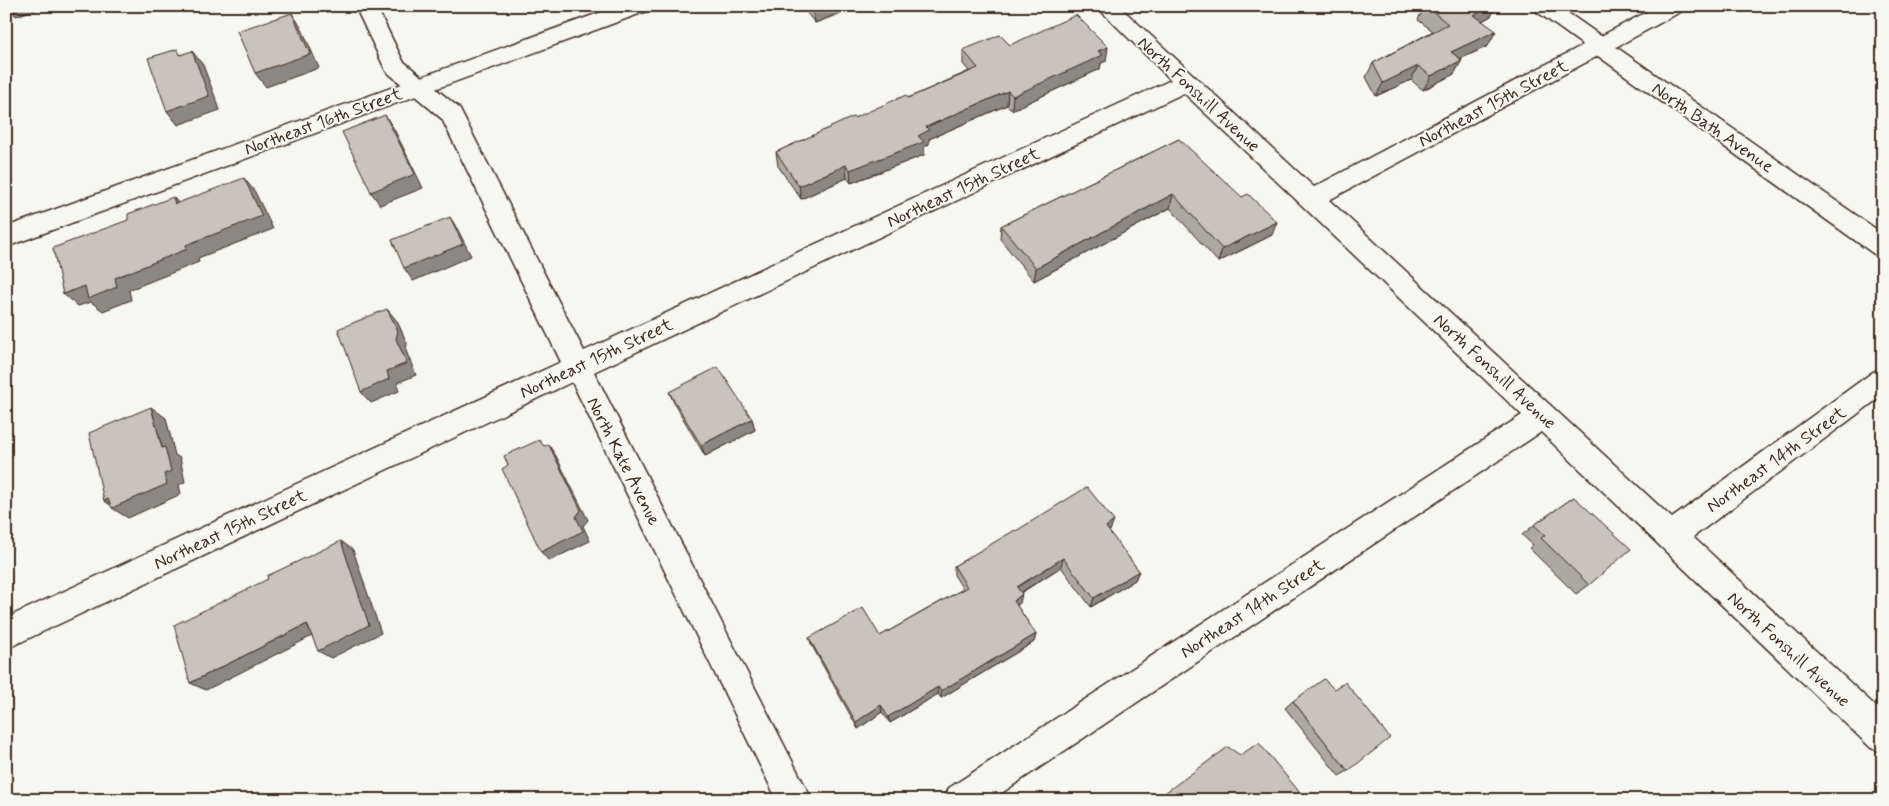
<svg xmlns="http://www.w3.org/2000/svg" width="1889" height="806" font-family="Mynerve,sans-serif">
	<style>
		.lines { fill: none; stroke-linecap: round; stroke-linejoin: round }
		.minor-casing { stroke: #3b2a1e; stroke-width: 3 }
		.tertiary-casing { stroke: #3b2a1e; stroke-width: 3 }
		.minor { fill: #f6f6f2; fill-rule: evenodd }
		.tertiary { fill: #f6f6f2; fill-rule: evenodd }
		.wall { fill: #aca8a3; stroke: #3b2a1e }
		.shaded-wall { fill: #8c8885; stroke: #3b2a1e }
		.building { fill: #c8c3be; stroke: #3b2a1e }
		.labels { text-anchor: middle; stroke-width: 4; stroke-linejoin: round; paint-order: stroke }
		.street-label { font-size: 18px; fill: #3b2a1e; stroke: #f6f6f2 }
	</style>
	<rect width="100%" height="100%" fill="#f6f6f2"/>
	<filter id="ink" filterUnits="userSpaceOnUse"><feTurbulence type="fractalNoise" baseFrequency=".02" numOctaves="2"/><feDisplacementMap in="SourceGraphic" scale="10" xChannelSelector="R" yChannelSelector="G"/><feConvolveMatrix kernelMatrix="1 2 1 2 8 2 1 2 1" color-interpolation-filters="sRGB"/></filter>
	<g filter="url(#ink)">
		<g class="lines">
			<g class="minor-casing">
				<path id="minor" d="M 355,6 L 376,6 L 403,61 L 459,108 L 584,351 L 1171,80 L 1096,6 L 1119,6 L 1314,187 L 1583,45 L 1536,11 L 1533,6 L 1558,6 L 1601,36 L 1658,6 L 1685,6 L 1682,11 L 1616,47 L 1883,234 L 1883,257 L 1874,254 L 1598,56 L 1329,200 L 1672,518 L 1873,372 L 1883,369 L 1883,395 L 1693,537 L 1883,713 L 1883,752 L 1871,748 L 1541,432 L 991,800 L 944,800 L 949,788 L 1522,415 L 1184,93 L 594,372 L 812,800 L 777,800 L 572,382 L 6,649 L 6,618 L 561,362 L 442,119 L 386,71 Z"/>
			</g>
			<g class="tertiary-casing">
				<path id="tertiary" d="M 618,6 L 650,6 L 647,11 L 6,247 L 6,227 Z"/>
			</g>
			<use href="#minor" class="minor"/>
			<use href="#tertiary" class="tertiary"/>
		</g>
		<path class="wall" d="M 801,6 L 859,6 L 815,23 Z
			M 1424,6 L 1496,6 L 1491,16 L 1482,21 L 1488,46 L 1460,59 L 1462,60 L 1454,74 L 1423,90 L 1411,80 L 1376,96 L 1366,77 L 1373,63 L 1433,31 L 1418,20 Z
			M 1010,45 L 1106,61 L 1101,63 L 1100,69 L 1012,110 L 1007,105 L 929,139 L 929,144 L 924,147 L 924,155 L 851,183 L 847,178 L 801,199 L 778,166 L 776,152 L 854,118 L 908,98 L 969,71 L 963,64 L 963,50 Z
			M 1179,139 L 1272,235 L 1218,262 L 1170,208 L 1034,281 L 1000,239 L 1001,226 Z
			M 669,392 L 752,419 L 755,430 L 705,456 L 674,403 Z
			M 1574,497 L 1589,585 L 1576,594 L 1529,548 L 1533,545 L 1522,535 L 1534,525 Z
			M 1016,531 L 1110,531 L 1109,532 L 1139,571 L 1135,580 L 1091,607 L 1061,567 L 1021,593 L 1020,603 L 1017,606 L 1036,634 L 1034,642 L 941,698 L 938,694 L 890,723 L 882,712 L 858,729 L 812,646 L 809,638 L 880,636 L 963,589 L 954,575 L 954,566 Z
			M 1293,701 L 1348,771 L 1339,776 L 1285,708 Z"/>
		<path class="shaded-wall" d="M 7,6 L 46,6 L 16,16 Z
			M 820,6 L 859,6 L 815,23 L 813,9 Z
			M 1491,6 L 1496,6 L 1491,16 L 1467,29 L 1474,15 Z
			M 292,13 L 301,27 L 319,68 L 266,87 L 255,73 Z
			M 1496,31 L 1488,46 L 1444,66 L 1451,52 Z
			M 1108,47 L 1106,61 L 1101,63 L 1100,69 L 1012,110 L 1013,96 L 1098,51 Z
			M 192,51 L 203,65 L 220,110 L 178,125 L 167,111 Z
			M 1462,60 L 1454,74 L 1423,90 L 1431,76 Z
			M 1418,66 L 1411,80 L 1376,96 L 1383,83 Z
			M 1008,91 L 1007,105 L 929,139 L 929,144 L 924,147 L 924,155 L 851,183 L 850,170 L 918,136 L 926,127 Z
			M 385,115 L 394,129 L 423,188 L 380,205 L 371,192 Z
			M 846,165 L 847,178 L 801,199 L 799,186 Z
			M 244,178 L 255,192 L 273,229 L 198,258 L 199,262 L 129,290 L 131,300 L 103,311 L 91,302 L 78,306 L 63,294 L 85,286 L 115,278 L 186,245 Z
			M 1173,194 L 1170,208 L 1034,281 L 1036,268 Z
			M 173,197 L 185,210 L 175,204 Z
			M 450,217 L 458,230 L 471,256 L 413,281 L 404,268 Z
			M 1277,222 L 1272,235 L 1218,262 L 1222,249 Z
			M 387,309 L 397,321 L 407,343 L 406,351 L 416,375 L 397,383 L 399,391 L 371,403 L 361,392 L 387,371 L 396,339 Z
			M 151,407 L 166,418 L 175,455 L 180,458 L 185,482 L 179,485 L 181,494 L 128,518 L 112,508 L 114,507 L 104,501 L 164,474 L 162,448 Z
			M 752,419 L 755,430 L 705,456 L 701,445 Z
			M 549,445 L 556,456 L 588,520 L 583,526 L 590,541 L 549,561 L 541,552 L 576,517 Z
			M 1114,521 L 1110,531 L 1102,537 L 1106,527 Z
			M 341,541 L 353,550 L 381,633 L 331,658 L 318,651 Z
			M 1063,558 L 1061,567 L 1015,596 L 1017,587 Z
			M 1139,571 L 1135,580 L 1091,607 L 1094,598 Z
			M 1022,594 L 1020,603 L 1012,610 L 1014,601 Z
			M 307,624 L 320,632 L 206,690 L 190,683 Z
			M 1036,634 L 1034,642 L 941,698 L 941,691 Z
			M 938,687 L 938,694 L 890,723 L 888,717 Z
			M 881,705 L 882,712 L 858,729 L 856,722 Z"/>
		<path class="building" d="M 811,6 L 820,6 L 813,9 Z
			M 1426,6 L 1491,6 L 1474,15 L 1496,31 L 1451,52 L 1462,60 L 1431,76 L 1418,66 L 1383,83 L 1373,63 L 1448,24 Z
			M 292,13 L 310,54 L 255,73 L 237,31 Z
			M 1076,15 L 1108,47 L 1098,51 L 1103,55 L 1013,96 L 1008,91 L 926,127 L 929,130 L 918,136 L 924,142 L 850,170 L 846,165 L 799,186 L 776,152 L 853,117 L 854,118 L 906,95 L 908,98 L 978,68 L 963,50 L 1000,35 L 1010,45 Z
			M 178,49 L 180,55 L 192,51 L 209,96 L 167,111 L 148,58 Z
			M 385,115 L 415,174 L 371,192 L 342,132 Z
			M 1179,139 L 1242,197 L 1248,194 L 1277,222 L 1222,249 L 1173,194 L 1036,268 L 1001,226 Z
			M 244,178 L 262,216 L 186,245 L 187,249 L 115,278 L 117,287 L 88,299 L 85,286 L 63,294 L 53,248 L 128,220 L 128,214 L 173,197 L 175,204 Z
			M 450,217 L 463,244 L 404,268 L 392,240 Z
			M 387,309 L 398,331 L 396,339 L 407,363 L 387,371 L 389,379 L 361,392 L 338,329 Z
			M 718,367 L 752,419 L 701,445 L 669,392 Z
			M 151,407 L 162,448 L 165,447 L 171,471 L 164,474 L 167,484 L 112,508 L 108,499 L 104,501 L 89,433 Z
			M 539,440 L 544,446 L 549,445 L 581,510 L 576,517 L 583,531 L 541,552 L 502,469 L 508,465 L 504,456 Z
			M 1087,487 L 1114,521 L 1106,527 L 1139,571 L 1094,598 L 1063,558 L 1017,587 L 1022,594 L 1014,601 L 1036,634 L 941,691 L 938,687 L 888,717 L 881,705 L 856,722 L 809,638 L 863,608 L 880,636 L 967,587 L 954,566 L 1015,530 L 1016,531 Z
			M 1574,497 L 1631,549 L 1589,585 L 1541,538 L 1545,535 L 1534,525 Z
			M 341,541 L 369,625 L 318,651 L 307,624 L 190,683 L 174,625 L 268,579 L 267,576 Z
			M 1324,679 L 1334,689 L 1345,682 L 1390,738 L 1348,771 L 1293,701 Z
			M 1259,743 L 1306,800 L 1155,800 L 1228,747 L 1240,755 Z"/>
	</g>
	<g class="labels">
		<g class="street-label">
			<text transform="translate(1199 94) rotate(43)" y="6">North Fonshill Avenue</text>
			<text transform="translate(1493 103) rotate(-28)" y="6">Northeast 15th Street</text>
			<text transform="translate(323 121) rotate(-20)" y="6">Northeast 16th Street</text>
			<text transform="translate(1713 127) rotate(35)" y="6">North Bath Avenue</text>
			<text transform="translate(963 187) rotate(-25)" y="6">Northeast 15th Street</text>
			<text transform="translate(596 358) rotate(-25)" y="6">Northeast 15th Street</text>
			<text transform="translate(1495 371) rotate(43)" y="6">North Fonshill Avenue</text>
			<text transform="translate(1776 459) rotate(-36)" y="6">Northeast 14th Street</text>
			<text transform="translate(624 461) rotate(63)" y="6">North Kate Avenue</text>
			<text transform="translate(230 529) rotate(-25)" y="6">Northeast 15th Street</text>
			<text transform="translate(1252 608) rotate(-33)" y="6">Northeast 14th Street</text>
			<text transform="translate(1789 649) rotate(43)" y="6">North Fonshill Avenue</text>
		</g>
	</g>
	<rect width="1889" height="806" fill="none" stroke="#f6f6f2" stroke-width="25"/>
	<rect x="12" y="12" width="1864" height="781" fill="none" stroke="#3b2a1e" stroke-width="2" filter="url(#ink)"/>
</svg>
